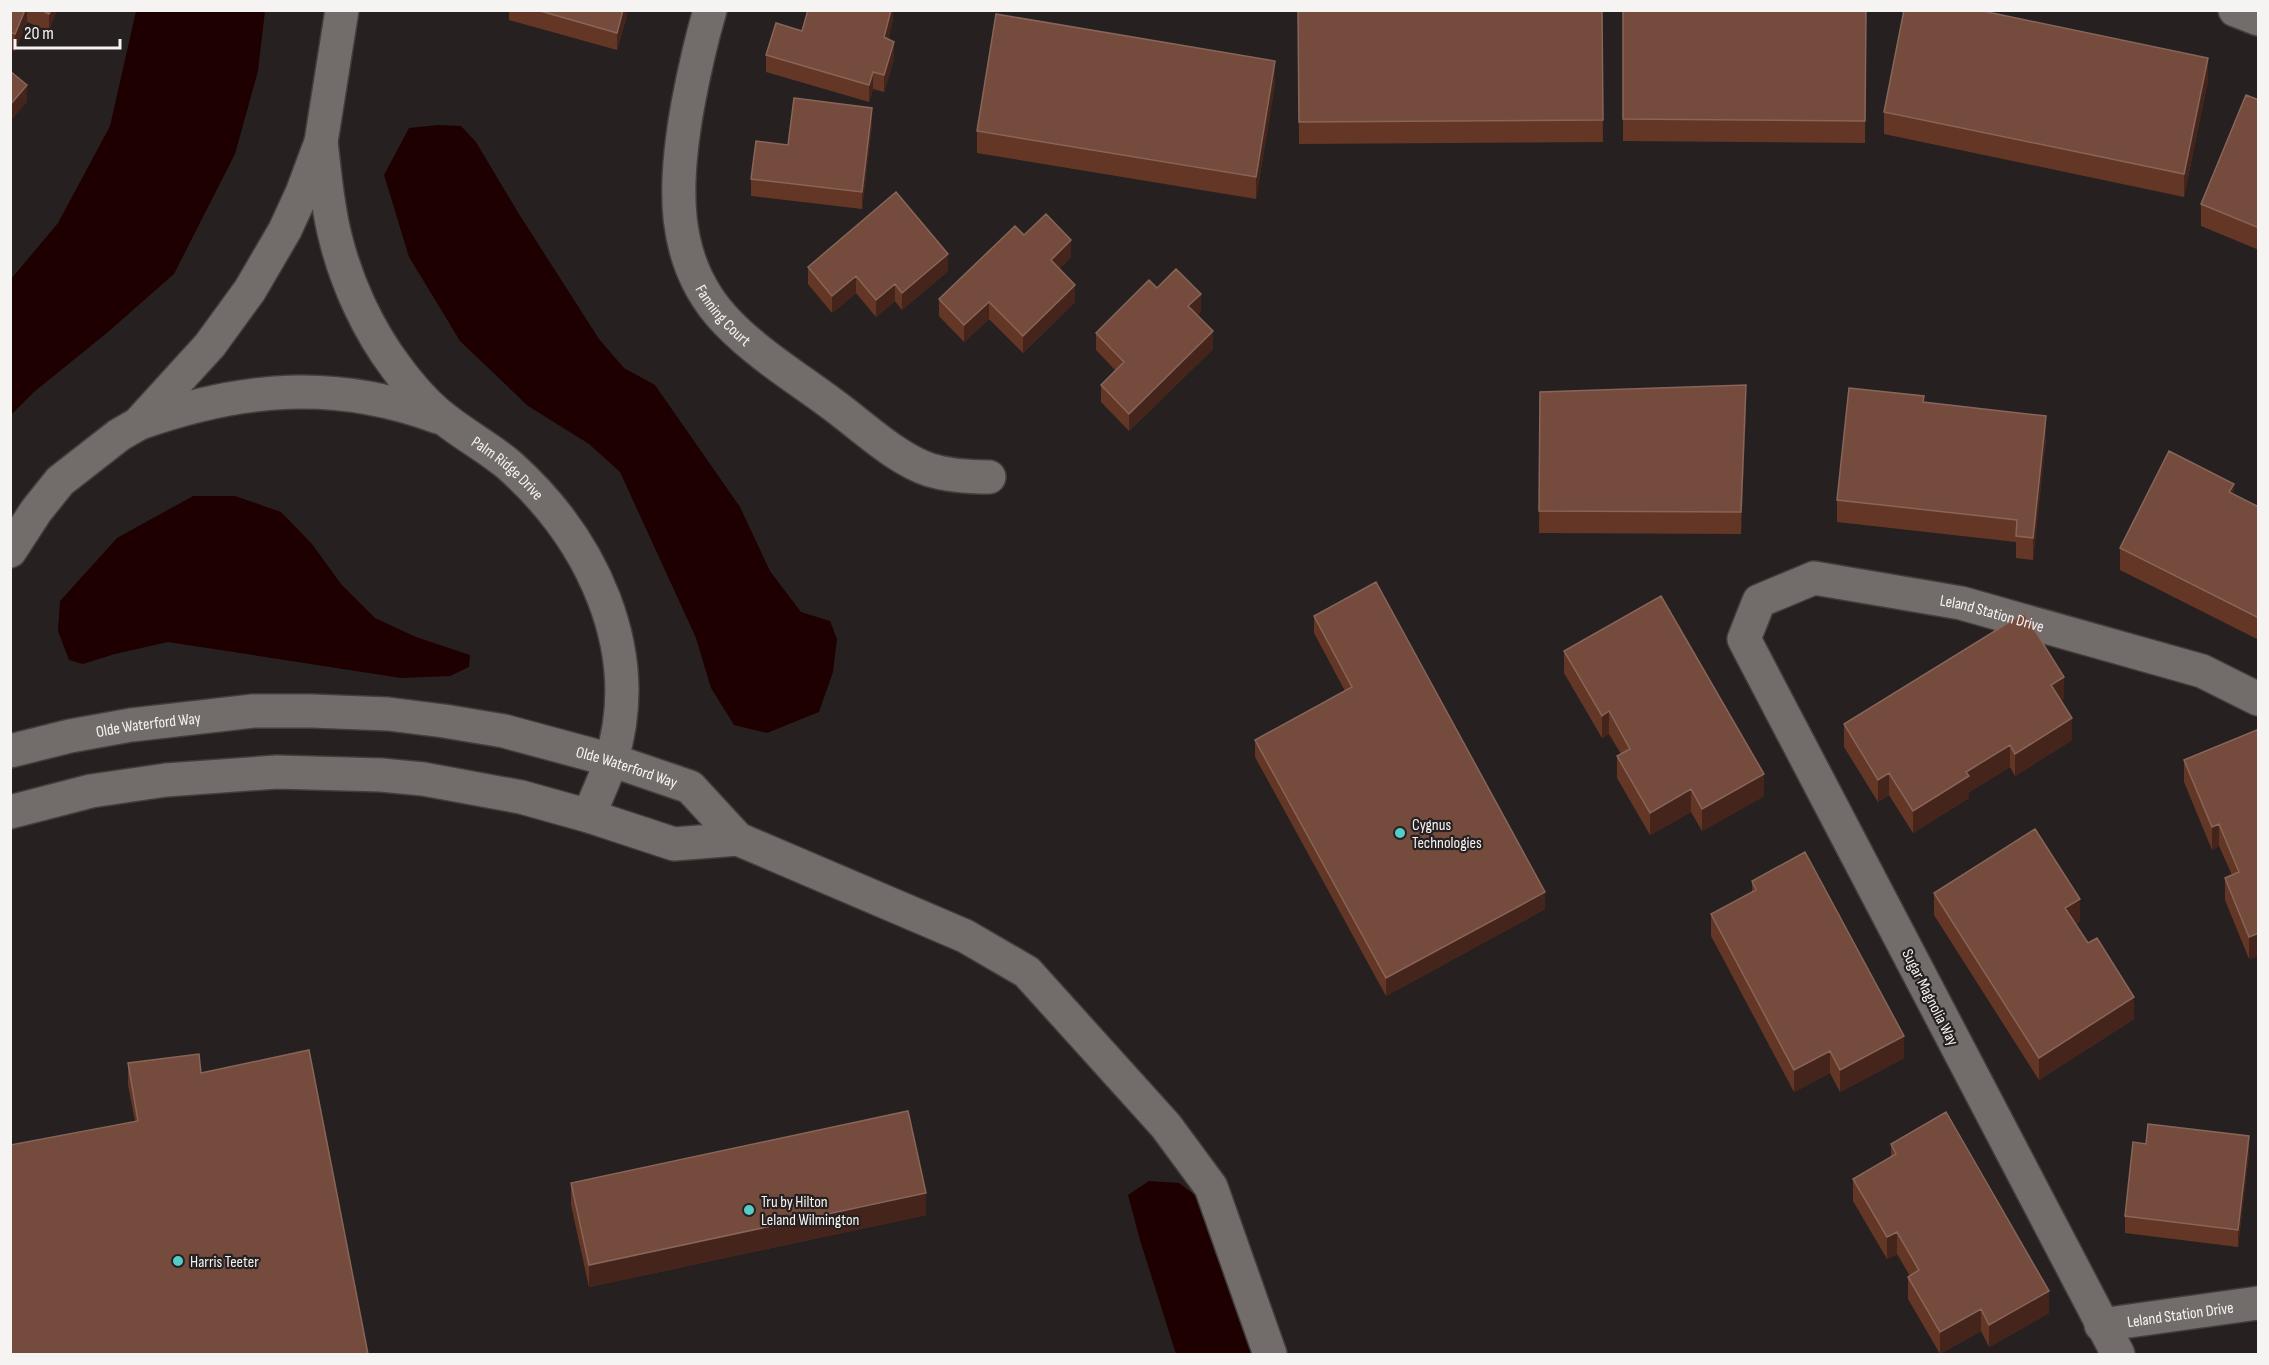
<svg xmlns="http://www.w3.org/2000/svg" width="2269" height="1365" font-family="'Sofia Sans Condensed',sans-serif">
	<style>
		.water { fill: #1e0000 }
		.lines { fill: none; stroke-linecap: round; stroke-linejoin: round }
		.minor-casing { stroke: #423e3d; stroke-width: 36 }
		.minor { stroke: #726d6b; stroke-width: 33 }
		.wall { fill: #643626 }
		.shaded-wall { fill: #45251b }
		.building { fill: #744b3c; stroke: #886559; stroke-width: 1.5 }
		.poi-dot { fill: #54cdc6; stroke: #262120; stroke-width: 2 }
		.labels { text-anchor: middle; stroke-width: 4.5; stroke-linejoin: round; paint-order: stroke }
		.street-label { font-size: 16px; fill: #f6f4f3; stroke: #262120 }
		.poi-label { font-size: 16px; fill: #f6f4f3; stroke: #262120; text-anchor: start }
	</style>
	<rect width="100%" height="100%" fill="#262120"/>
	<path class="water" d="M 136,11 L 265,11 L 258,71 L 235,154 L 174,274 L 108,332 L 34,392 L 11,415 L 11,279 L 58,223 L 110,126 Z
		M 438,125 L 461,126 L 476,142 L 519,214 L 599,339 L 624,368 L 655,385 L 740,507 L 770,571 L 801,612 L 830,621 L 837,639 L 833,672 L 819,712 L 767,733 L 734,725 L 711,688 L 696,638 L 620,472 L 589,444 L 528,406 L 460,341 L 409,257 L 384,175 L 409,128 Z
		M 193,496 L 235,496 L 281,512 L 312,544 L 341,584 L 375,618 L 416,637 L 470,655 L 469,667 L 450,676 L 401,678 L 168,642 L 115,654 L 83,664 L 69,660 L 58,631 L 60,601 L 117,538 Z
		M 1149,1181 L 1179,1183 L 1204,1202 L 1256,1354 L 1176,1354 L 1140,1240 L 1128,1195 Z"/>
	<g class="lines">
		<g class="minor-casing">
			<g id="minor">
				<path id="s1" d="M 710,10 C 701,41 694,72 688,104 C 674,181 668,262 728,323 C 758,354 797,378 832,404 C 861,425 896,459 930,470 C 950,476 969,477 989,477"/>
				<path d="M 2235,10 L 2258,19"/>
				<path id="s2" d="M 321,142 C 325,174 327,205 335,236 C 346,282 368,330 396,367 C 410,386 427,406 446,420 C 466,436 489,448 509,465 C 591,538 646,650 611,761 C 605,779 596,797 589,816"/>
				<path d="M 140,423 C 242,387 335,379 438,417"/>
				<path d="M 10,551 L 36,511 L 60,481 L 119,435 L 138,424 L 210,345 L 250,290 L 285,230 L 302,193 L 321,142 L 342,10"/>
				<path id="s3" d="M 10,751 L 70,736 L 131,725 L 253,711 L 312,711 L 388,714 L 444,721 L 504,731 L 611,760 L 690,787 L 738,839 L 965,936 L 1027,972 L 1166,1126 L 1211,1187 L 1270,1354"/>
				<path d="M 10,812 L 91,791 L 166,780 L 277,772 L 381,775 L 423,779 L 521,797 L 589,816 L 674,844 L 738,839"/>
				<path id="s4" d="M 2101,1325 L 2258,1303"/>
				<path id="s5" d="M 2118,1354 L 1744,639 L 1759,601 L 1814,578 L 1961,603 L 2202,671 L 2258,699"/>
			</g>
		</g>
		<use href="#minor" class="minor"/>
	</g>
	<path class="wall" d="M 10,10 L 57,10 L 49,31 L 27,22 L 15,51 L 10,49 Z
		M 509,10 L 627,10 L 627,15 L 617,50 L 509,20 Z
		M 893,10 L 893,20 L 888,39 L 894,59 L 884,92 L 873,89 L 869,102 L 766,72 L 766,55 L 802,31 Z
		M 1298,10 L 1602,10 L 1603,142 L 1299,144 Z
		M 1623,10 L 1866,10 L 1865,143 L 1623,141 Z
		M 2208,80 L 2184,197 L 1884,134 L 1884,112 Z
		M 1275,83 L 1256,199 L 977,153 L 977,131 Z
		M 2259,100 L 2259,250 L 2201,226 L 2201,204 Z
		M 872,125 L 862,209 L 751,196 L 751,179 L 788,145 Z
		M 1024,235 L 1071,257 L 1059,269 L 1075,302 L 1023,353 L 989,319 L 964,342 L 939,316 L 939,299 Z
		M 808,267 L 948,271 L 902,310 L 895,301 L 876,317 L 856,293 L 832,313 L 808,284 Z
		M 1157,288 L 1201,311 L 1197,315 L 1213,349 L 1129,431 L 1101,402 L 1101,385 L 1115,370 L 1096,350 L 1096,333 Z
		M 1540,392 L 1746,407 L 1741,534 L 1539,533 Z
		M 1924,402 L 2046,438 L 2033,560 L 2016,558 L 2016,542 L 1837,522 L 1837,500 Z
		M 2234,495 L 2259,507 L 2259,640 L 2120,570 L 2120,548 Z
		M 1314,616 L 1545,909 L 1386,996 L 1255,757 L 1255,740 L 1345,691 L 1314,633 Z
		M 1564,651 L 1764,796 L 1702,831 L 1691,812 L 1650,835 L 1617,778 L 1617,756 L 1621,754 L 1609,734 L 1602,738 L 1564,673 Z
		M 2064,699 L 2061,700 L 2072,740 L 2015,776 L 2010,767 L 1969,792 L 1969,798 L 1913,833 L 1889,795 L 1878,802 L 1844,747 L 1844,724 Z
		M 2259,729 L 2259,956 L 2249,959 L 2225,900 L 2225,878 L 2232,875 L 2219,846 L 2212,850 L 2184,782 L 2184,760 Z
		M 1752,881 L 1904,1058 L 1840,1092 L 1830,1073 L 1794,1092 L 1711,936 L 1711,914 L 1752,892 Z
		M 1934,893 L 2080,921 L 2076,924 L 2134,1019 L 2039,1080 L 1934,915 Z
		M 128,1063 L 201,1073 L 368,1354 L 135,1121 L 128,1085 Z
		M 1891,1144 L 2049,1313 L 1989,1347 L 1981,1331 L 1940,1354 L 1908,1299 L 1908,1277 L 1910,1276 L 1897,1254 L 1887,1259 L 1853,1201 L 1853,1179 L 1891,1157 Z
		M 2146,1144 L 2249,1153 L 2238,1247 L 2125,1233 L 2125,1216 Z
		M 571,1183 L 926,1215 L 589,1287 L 571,1205 Z"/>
	<path class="shaded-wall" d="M 25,10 L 27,10 L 27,22 L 15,51 L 15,34 Z
		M 51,10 L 57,10 L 49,31 L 49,14 Z
		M 623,10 L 627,10 L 627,15 L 617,50 L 617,33 Z
		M 891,10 L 893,10 L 893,20 L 884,54 L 884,37 Z
		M 894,42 L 894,59 L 884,92 L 884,75 Z
		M 2208,58 L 2208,80 L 2184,197 L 2184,174 Z
		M 1275,61 L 1275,83 L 1256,199 L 1256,177 Z
		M 873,72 L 873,89 L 869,102 L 869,85 Z
		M 27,85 L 27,102 L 10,122 L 10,105 Z
		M 872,108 L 872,125 L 862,209 L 862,192 Z
		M 1071,240 L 1071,257 L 1051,277 L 1051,260 Z
		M 948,254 L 948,271 L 902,310 L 902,293 Z
		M 856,276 L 856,293 L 832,313 L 832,296 Z
		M 895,284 L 895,301 L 876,317 L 876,300 Z
		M 1075,285 L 1075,302 L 1023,353 L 1023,336 Z
		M 1201,294 L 1201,311 L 1188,323 L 1188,306 Z
		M 989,302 L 989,319 L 964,342 L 964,325 Z
		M 1213,331 L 1213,349 L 1129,431 L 1129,414 Z
		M 1746,385 L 1746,407 L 1741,534 L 1741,512 Z
		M 2046,416 L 2046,438 L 2033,560 L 2033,538 Z
		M 2234,484 L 2234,506 L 2229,492 Z
		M 2064,677 L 2064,699 L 2051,707 L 2051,685 Z
		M 1609,711 L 1609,734 L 1602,738 L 1602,716 Z
		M 2072,718 L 2072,740 L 2015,776 L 2015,754 Z
		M 2010,745 L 2010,767 L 1969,792 L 1969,798 L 1913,833 L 1913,811 L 1966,772 Z
		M 1889,773 L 1889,795 L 1878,802 L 1878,780 Z
		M 1764,774 L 1764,796 L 1702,831 L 1702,809 Z
		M 1691,789 L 1691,812 L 1650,835 L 1650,813 Z
		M 2219,824 L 2219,846 L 2212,850 L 2212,827 Z
		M 1545,892 L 1545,909 L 1386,996 L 1386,978 Z
		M 2080,899 L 2080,921 L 2065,930 L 2065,908 Z
		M 2259,933 L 2259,956 L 2249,959 L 2249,937 Z
		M 2134,997 L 2134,1019 L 2039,1080 L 2039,1058 Z
		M 1904,1036 L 1904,1058 L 1840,1092 L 1840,1070 Z
		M 1830,1051 L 1830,1073 L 1794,1092 L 1794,1070 Z
		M 2249,1136 L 2249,1153 L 2238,1247 L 2238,1230 Z
		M 926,1193 L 926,1215 L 589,1287 L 589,1265 Z
		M 1897,1232 L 1897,1254 L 1887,1259 L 1887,1237 Z
		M 2049,1291 L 2049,1313 L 1989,1347 L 1989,1325 Z
		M 1981,1309 L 1981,1331 L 1940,1354 L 1940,1332 Z"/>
	<path class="building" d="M 10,10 L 25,10 L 15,34 L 10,32 Z
		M 41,10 L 51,10 L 49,14 Z
		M 537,10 L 623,10 L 617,33 Z
		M 808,10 L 891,10 L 884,37 L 894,42 L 884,75 L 873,72 L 869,85 L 766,55 L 776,23 L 802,31 Z
		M 1298,10 L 1602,10 L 1603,120 L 1299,122 Z
		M 1623,10 L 1866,10 L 1865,121 L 1623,119 Z
		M 1904,10 L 1978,10 L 2208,58 L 2184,174 L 1884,112 Z
		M 996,14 L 1275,61 L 1256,177 L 977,131 Z
		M 10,71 L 27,85 L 10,105 Z
		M 2246,95 L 2259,100 L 2259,228 L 2201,204 Z
		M 794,98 L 872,108 L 862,192 L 751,179 L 756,141 L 788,145 Z
		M 896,192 L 948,254 L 902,293 L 895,284 L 876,300 L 856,276 L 832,296 L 808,267 Z
		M 1046,214 L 1071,240 L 1051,260 L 1075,285 L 1023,336 L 989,302 L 964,325 L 939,299 L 1015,226 L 1024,235 Z
		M 1176,269 L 1201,294 L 1188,306 L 1213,331 L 1129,414 L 1101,385 L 1124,362 L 1096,333 L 1149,280 L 1157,288 Z
		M 1746,385 L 1741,512 L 1539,511 L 1540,392 Z
		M 1849,388 L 1924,396 L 1923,402 L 2046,416 L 2033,538 L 2016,536 L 2017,520 L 1837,500 Z
		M 2169,451 L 2234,484 L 2229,492 L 2259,507 L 2259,618 L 2120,548 Z
		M 1376,582 L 1545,892 L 1386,978 L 1255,740 L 1352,687 L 1314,616 Z
		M 1661,596 L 1764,774 L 1702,809 L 1691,789 L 1650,813 L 1617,756 L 1630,749 L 1609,711 L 1602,716 L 1564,651 Z
		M 2024,613 L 2064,677 L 2051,685 L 2072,718 L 2015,754 L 2010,745 L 1966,772 L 1969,776 L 1913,811 L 1889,773 L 1878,780 L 1844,724 Z
		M 2259,729 L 2259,933 L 2249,937 L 2225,878 L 2239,872 L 2219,824 L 2212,827 L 2184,760 Z
		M 2035,829 L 2080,899 L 2065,908 L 2088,943 L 2097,938 L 2134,997 L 2039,1058 L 1934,893 Z
		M 1805,852 L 1904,1036 L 1840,1070 L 1830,1051 L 1794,1070 L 1711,914 L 1756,890 L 1752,881 Z
		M 309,1050 L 368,1354 L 10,1354 L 10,1145 L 138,1121 L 128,1063 L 199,1054 L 201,1073 Z
		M 908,1111 L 926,1193 L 589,1265 L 571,1183 Z
		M 1946,1112 L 2049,1291 L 1989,1325 L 1981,1309 L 1940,1332 L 1908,1277 L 1919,1270 L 1897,1232 L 1887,1237 L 1853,1179 L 1896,1154 L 1891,1144 Z
		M 2148,1124 L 2249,1136 L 2238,1230 L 2125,1216 L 2133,1142 L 2146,1144 Z"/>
	<g class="poi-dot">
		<circle cx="1400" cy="833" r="6"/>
		<circle cx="749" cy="1210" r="6"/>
		<circle cx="178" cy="1261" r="6"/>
	</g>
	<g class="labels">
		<g class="street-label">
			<text dy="6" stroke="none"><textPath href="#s1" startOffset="320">Fanning Court</textPath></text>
			<text dy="6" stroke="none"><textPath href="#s2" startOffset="392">Palm Ridge Drive</textPath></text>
			<text dy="6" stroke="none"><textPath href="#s5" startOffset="1089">Leland Station Drive</textPath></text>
			<text dy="6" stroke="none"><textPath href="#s3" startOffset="141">Olde Waterford Way</textPath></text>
			<text dy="6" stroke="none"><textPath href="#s3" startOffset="627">Olde Waterford Way</textPath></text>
			<text transform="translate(1931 997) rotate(63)" y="6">Sugar Magnolia Way</text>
			<text dy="6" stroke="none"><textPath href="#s4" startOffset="80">Leland Station Drive</textPath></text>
		</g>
		<g class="poi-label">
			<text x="1412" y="830">Cygnus<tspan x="1412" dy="18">Technologies</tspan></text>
			<text x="761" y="1207">Tru by Hilton<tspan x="761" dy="18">Leland Wilmington</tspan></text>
			<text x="190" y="1267">Harris Teeter</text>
		</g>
	</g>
	<rect width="2269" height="1365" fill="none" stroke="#f6f4f3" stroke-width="24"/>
	<path d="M15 39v9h105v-9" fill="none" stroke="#f6f4f3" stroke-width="3"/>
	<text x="24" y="39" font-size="18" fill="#f6f4f3" stroke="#262120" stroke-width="4.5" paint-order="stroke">20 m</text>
</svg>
